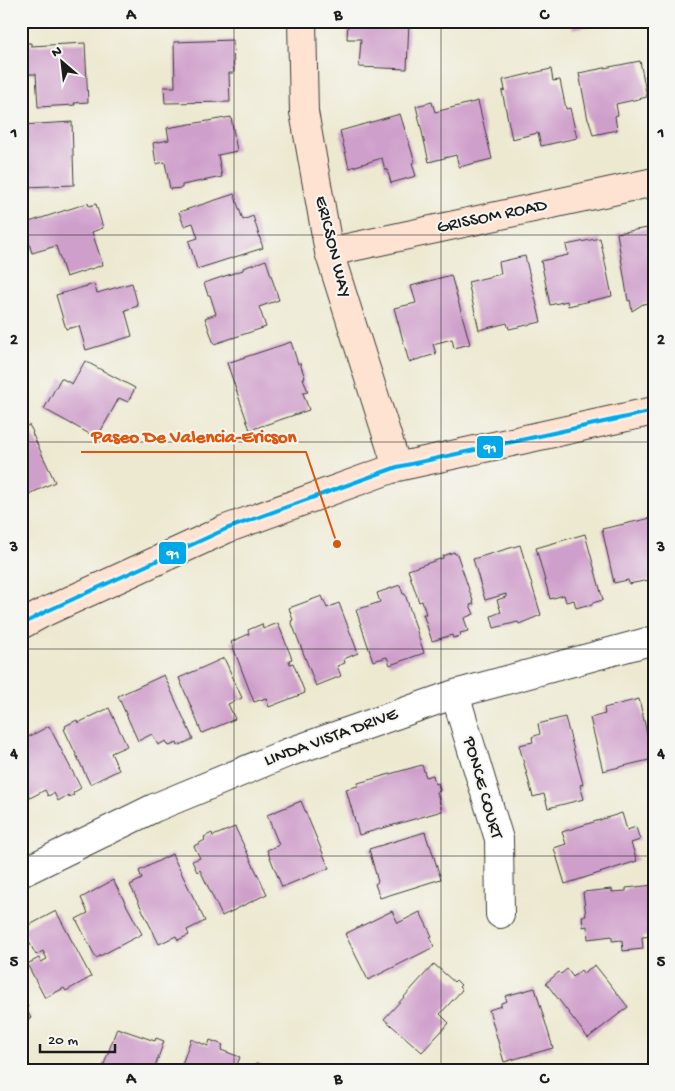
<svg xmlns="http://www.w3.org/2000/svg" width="675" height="1091" viewBox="0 0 675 1091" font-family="'Gochi Hand',sans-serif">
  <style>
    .building { fill: #cf9fcb }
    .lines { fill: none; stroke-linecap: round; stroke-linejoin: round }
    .street-casing { stroke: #3b3b37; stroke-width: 30 }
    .secondary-casing { stroke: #3b3b37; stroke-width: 30 }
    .street { stroke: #fff; stroke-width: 28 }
    .secondary { stroke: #fee3d2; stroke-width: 28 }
    .bus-1-casing { stroke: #f6f6f2; stroke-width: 8 }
    .bus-1 { stroke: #01a8e7; stroke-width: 4 }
    .grid { fill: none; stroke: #1c1c1c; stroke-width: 1; stroke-opacity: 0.55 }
    .labels { text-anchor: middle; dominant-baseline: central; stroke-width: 4; stroke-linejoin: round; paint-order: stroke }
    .street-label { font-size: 18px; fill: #1c1c1c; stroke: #f6f6f2 }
    .leader { fill: none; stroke: #de560d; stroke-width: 2 }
    .callout-dot { fill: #de560d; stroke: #f6f6f2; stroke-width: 2 }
    .callout-label { font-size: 19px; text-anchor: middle; font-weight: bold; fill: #de560d; stroke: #f6f6f2; stroke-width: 4; stroke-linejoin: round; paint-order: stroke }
    .line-badge { stroke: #f6f6f2; stroke-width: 2 }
    .badge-label { font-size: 14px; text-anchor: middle; font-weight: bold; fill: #fff }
    .neatline { fill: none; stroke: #1c1c1c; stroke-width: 2 }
    .grid-label { font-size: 16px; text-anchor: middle; font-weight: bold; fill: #1c1c1c }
  </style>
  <rect width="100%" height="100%" fill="#f6f6f2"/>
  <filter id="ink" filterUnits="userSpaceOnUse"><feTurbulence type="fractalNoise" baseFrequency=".02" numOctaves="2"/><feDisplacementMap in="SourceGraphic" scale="10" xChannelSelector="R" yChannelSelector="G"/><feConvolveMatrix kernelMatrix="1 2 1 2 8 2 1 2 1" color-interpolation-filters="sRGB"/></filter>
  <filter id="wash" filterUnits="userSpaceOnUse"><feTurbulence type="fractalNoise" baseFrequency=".0096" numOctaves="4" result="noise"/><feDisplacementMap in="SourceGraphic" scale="20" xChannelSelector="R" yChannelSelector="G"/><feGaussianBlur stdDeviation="1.12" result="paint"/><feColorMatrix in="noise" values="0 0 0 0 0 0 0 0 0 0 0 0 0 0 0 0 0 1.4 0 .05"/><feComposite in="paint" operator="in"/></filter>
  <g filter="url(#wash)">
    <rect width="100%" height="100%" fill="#ede9d1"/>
    <g id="blocks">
      <!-- building -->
      <path class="building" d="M168,21H209V25L168,23Z
        M348,21H409L407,69L359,67L361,39H347Z
        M571,21H609V22L573,29Z
        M233,40L234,73H229L230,102L165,103L164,87H175L174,42Z
        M22,43H31V46L85,43L88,102L74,103L75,105L38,107L36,74H23V72H21V47H22Z
        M640,61L647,97L616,104L618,115L615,116L617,130L593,135L589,120H588L579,73Z
        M551,69L553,81L560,80L566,109L570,108L577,138L541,146L538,133L512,139L502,91L505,90L503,80Z
        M478,101L492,159L459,167L456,155L429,162L416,106L432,102L435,112Z
        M400,114L415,162L412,163L416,176L391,183L387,169L385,170L382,158L349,168L340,131Z
        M231,117L237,151L218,155L222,177L182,185V188L170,189L165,162L156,164L153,143L169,140L167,128Z
        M72,122L74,185L26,187L25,162H21V125Z
        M234,194L243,220L253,216L263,248L197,269L189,241L198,238L193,223L184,226L179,212Z
        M88,203L89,206L96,204L103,228L92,232L103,265L66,277L56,246L32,253L23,224Z
        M654,227V302L643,304L632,311L630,300L628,301L617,233Z
        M600,238L612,296L568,306L567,301L550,305L541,261L568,255L566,245Z
        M525,256L541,322L509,329L507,323L479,330L468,282L501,274L499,262Z
        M266,260L279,300L259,307L266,327L214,344L205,318L216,314L210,295H208L204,283L243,270V268Z
        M451,275L470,344L454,348L452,339L433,344L436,354L409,362L394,308L416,303L411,286Z
        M132,283L138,306L125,310L132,336L86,350L79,326L66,329L56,295L94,284L97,293Z
        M291,342L298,364L300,363L305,378H303L308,392L303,393L309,410L250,430L227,363Z
        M85,361L135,388L128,402L119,398L97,438L44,409L61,378L72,384Z
        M29,425L33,432L32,433L55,482L25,496L30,505L21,509V429Z
        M651,518L654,530V579L629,584L628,580L614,583L602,529Z
        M585,534L603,600L592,603V605L587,606V605L576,608L574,600L566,602L564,595L550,599L536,548Z
        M520,545L541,615L519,624L518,622L494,628L491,616L501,612L497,600L506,597V594L485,600L473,559Z
        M454,552L455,554H457L474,604L470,605L474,614L464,618L468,631L460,633L461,636L453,638L452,635L432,641L423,614H426L422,601L419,602L408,570L443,558V556Z
        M400,585L403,594H405L424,653L390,665L387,657L373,661L356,610L380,602L377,593Z
        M322,596L327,608L339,603L358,653L344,659L345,663L337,666L341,676L316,686L291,621L293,620L289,608Z
        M278,623L292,659L289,660L290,664L293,663L305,693L269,707L266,698L254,702L231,642L249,634L248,630L262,624L263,629Z
        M224,658L242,698L228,704L235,719L202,733L179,678Z
        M164,675L193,739L178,746L177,743L169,746L166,741L158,745L152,734L138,741L118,696Z
        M639,699L653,759L603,771L590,718L605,714L604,708Z
        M109,708L127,746L111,753L119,770L90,784L64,729L66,728L65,726L77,720L78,723Z
        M565,717L583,784L580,785L584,799L548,808L544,794L533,797L519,745L533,742L532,737L540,734L538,724Z
        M49,726L81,788L73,793L74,795L69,797L68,795L58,801L54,793L48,796L45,790L30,798L21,782V741Z
        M422,765L426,777L433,775L435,784L438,783L440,791L437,792L442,811L359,835L346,789L358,786V783Z
        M301,801L329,868L282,887L267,850L279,845L267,815Z
        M622,813L627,830L636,827L640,840L631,843L637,861L565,884L554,848L566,844L562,832Z
        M235,827L267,894L222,916L200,870L197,872L192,861L200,858L194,846L205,840L204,837L212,833L213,836Z
        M425,832L429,845H430L441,879L380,898L375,884L378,882L369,849Z
        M172,854L205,921L187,930L189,935L178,940L176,936L159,944L130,885L142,879L139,871Z
        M113,880L142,934L96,958L76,919L88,913L81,898Z
        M654,885V936L642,937L643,949L623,951L622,940L612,941V936L588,939L587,926L583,927L582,916H586L583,892L612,889V892L626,891V888Z
        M56,911L91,977L66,991L64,988L45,998L27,964L39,958L41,962L47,959L43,951L36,955L22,929Z
        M392,911L398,923L420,912L432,936L430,937L434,947L368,980L345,934Z
        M434,964L454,982L456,980L461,985L459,987L462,990L440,1014L449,1023L422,1052L384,1019Z
        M595,965L628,1007L588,1038L546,983L559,972L561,974L567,969L573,977L581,970L583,973Z
        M535,988L553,1048L504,1062L489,1010L501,1006V1003L507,1001L505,996Z
        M21,995L28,1007L26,1009L31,1018L21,1023Z
        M117,1028L155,1041L156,1038L164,1041L154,1070H102Z
        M191,1039L208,1046L210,1040L223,1045L221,1050L240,1057L235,1070H180Z
        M256,1063L275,1069V1070H254Z"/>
    </g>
  </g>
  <g filter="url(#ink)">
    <use href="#blocks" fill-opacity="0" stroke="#3b3b37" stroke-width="1"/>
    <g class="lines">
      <!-- street casing -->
      <g class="street-casing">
        <path id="street" d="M455,694L499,839L500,914
          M21,873L154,808L287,753L455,694L654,640"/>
      </g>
      <!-- secondary casing -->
      <g class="secondary-casing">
        <path id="secondary" d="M302,21L304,112L329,252L397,467
          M329,252L654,182
          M21,625L45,612L226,529L397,467L654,411"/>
      </g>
      <!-- street -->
      <use href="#street" class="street"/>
      <!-- secondary -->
      <use href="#secondary" class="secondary"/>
      <!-- bus-1 casing -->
      <g class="bus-1-casing">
        <path id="bus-1" d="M21,625L45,612L226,529L397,467L654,411"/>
      </g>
      <!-- bus-1 -->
      <use href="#bus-1" class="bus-1"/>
    </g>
  </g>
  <!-- grid -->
  <path class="grid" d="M234,21V1070M441,21V1070M21,235H654M21,442H654M21,649H654M21,856H654"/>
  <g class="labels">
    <!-- street labels -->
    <g class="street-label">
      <text transform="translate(492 217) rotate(-12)">GRISSOM ROAD</text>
      <text transform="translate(332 247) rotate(76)">ERICSON WAY</text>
      <text transform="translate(331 738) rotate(-20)">LINDA VISTA DRIVE</text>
      <text transform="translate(482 788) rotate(74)">PONCE COURT</text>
    </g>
  </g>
  <!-- callouts -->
  <path class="leader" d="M337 544L306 452H81"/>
  <circle class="callout-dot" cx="337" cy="544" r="5"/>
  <g class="callout-label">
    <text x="194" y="442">Paseo De Valencia-Ericson</text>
  </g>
  <g class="line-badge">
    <rect x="476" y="435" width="28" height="24" rx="5" fill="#01a8e7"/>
    <rect x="158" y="541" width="29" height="24" rx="5" fill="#01a8e7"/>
  </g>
  <g class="badge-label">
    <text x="490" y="452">91</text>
    <text x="173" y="558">91</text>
  </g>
  <!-- margin -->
  <rect width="675" height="1091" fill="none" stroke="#f6f6f2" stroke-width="55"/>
  <!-- north arrow -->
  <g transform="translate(62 62) rotate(332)" stroke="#f6f6f2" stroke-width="4" paint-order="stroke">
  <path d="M0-4L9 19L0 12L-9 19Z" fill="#1c1c1c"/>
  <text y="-8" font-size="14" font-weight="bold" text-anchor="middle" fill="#1c1c1c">N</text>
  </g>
  <!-- scale -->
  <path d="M40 1044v8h75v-8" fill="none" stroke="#1c1c1c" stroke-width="2.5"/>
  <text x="48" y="1044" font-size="15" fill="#1c1c1c" stroke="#f6f6f2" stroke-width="4" paint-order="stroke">20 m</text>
  <rect x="28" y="28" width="620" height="1036" class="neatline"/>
  <g class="grid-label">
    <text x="131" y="19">A</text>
    <text x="338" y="19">B</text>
    <text x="544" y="19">C</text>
    <text x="14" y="137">1</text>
    <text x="661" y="137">1</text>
    <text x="14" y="344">2</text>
    <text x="661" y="344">2</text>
    <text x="14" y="551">3</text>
    <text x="661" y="551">3</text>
    <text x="14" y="758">4</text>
    <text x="661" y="758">4</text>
    <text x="14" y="966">5</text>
    <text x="661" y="966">5</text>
    <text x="131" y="1083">A</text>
    <text x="338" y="1083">B</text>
    <text x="544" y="1083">C</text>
  </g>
</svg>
